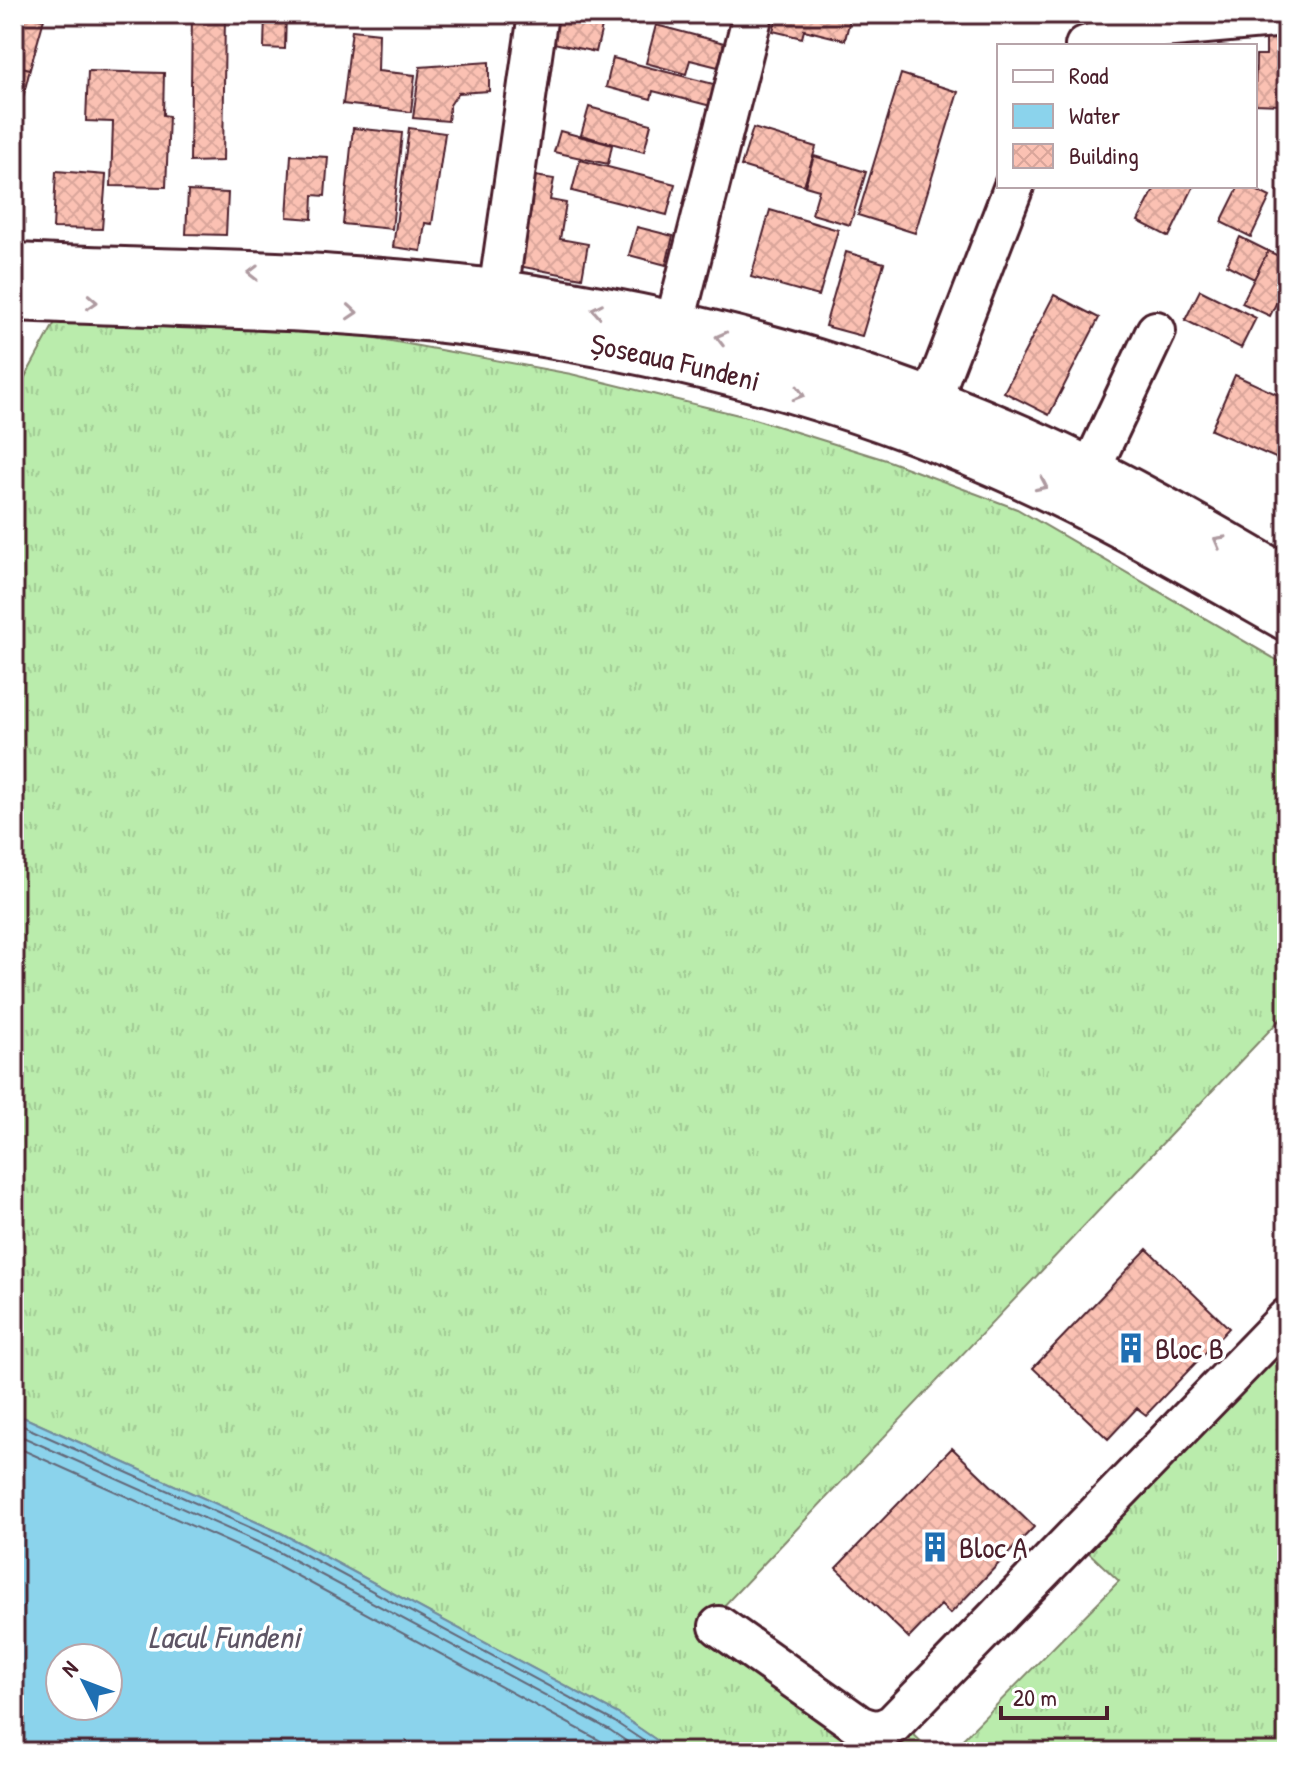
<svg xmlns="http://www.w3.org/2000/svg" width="1301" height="1766" viewBox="0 0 1301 1766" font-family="'Patrick Hand',sans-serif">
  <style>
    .grass { fill: url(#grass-tufts); stroke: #82866c; stroke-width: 2 }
    .water { fill: #8bd3ec; stroke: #718b9f; stroke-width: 2; fill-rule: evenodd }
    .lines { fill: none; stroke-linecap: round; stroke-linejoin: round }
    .shore { stroke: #646778; stroke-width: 2 }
    .building { fill: url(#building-cross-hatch); stroke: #4a1f2b; stroke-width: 2 }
    .street-casing { stroke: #4a1f2b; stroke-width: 44 }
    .secondary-casing { stroke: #4a1f2b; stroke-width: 50 }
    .street { stroke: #fff; stroke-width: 38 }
    .secondary { stroke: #fff; stroke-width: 44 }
    .oneway { stroke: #ae9aa0 }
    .labels { text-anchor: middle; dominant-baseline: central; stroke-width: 7; stroke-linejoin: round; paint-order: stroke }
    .street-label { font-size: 30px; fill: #4a1f2b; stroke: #fff }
    .poi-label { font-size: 30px; fill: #4a1f2b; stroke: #fff; text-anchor: start }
    .water-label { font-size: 32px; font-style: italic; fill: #5e5565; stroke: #fff }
  </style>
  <defs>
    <pattern id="grass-tufts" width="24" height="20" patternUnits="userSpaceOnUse" patternTransform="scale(2)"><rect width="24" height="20" fill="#baecac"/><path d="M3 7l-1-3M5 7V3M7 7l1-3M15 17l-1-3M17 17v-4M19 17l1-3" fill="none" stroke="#a1ca94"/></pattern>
    <pattern id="building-cross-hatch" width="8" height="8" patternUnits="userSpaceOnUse" patternTransform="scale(2)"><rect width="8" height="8" fill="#fbc1b3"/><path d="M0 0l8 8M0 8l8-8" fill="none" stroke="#d9a59a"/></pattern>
  </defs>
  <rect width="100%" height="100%" fill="#fff"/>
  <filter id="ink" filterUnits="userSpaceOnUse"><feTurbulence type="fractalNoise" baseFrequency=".0125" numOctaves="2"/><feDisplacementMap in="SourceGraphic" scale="16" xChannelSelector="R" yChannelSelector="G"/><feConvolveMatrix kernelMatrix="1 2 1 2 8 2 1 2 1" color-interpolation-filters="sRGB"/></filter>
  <g filter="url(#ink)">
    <!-- grass -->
    <path class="grass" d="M58,317L364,336L571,374L751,418L886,460L1017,509L1287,666V1012L699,1632L863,1752H674L620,1715L281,1533L14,1413V397Z
      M1287,1342V1752H950L1119,1581L1085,1549Z
      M908,1729L932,1752H885Z"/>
    <!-- water -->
    <path class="water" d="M14,1413L281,1533L620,1715L674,1752H14ZM60,1658H108V1706H60Z"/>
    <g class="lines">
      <!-- shore -->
      <path class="shore" d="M14,1422L278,1540L615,1722L660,1752
        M14,1433L273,1549L610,1730L642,1752
        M14,1446L268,1560L621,1752"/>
    </g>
    <!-- building -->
    <path class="building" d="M14,14L44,19L30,69L14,65Z
      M192,14H225L223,161L190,162Z
      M265,14H286L285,49L264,48Z
      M556,14H605L596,52L549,42Z
      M682,14H713L711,22Z
      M778,14H830L850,19L845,40L804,30L802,38L773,31Z
      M656,25L724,43L718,67L690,60L686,74L646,63Z
      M352,30L379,33L378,71L415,75L411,112L343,104Z
      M1266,36L1287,37V148L1280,147L1281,105L1255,104L1256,55H1266Z
      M613,58L717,85L711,106L653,91L651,99L606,87Z
      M489,62V91L458,93L450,105L448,121L413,118L420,67Z
      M14,65L30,69L14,134Z
      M88,71L164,73L163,115L169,116L166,187L111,186L113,122L86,121Z
      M901,74L958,92L915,233L858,215Z
      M589,107L651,124L644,152L581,135Z
      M353,128L402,133L392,229L343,224Z
      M409,128L445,133L432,224L425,223L421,251L393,247Z
      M753,128L816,147L804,185L741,166Z
      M560,131L612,145L608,164L554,152Z
      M291,155L328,157L325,196L313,195L312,219L287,217Z
      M814,156L866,172L850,225L812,214L819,190L805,186Z
      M580,160L675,184L667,215L572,191Z
      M56,171L106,175L102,229L53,228Z
      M529,175L554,179L550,200L566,203L560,239L588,244L582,278L513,265Z
      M1156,186H1194L1169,237L1138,221Z
      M1239,186H1248L1270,197L1251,237L1221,222Z
      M188,191L228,193L226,235L186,234Z
      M770,210L838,230L819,296L751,277Z
      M637,227L673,236L666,265L629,255Z
      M1240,237L1268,251L1254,279L1227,265Z
      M1268,251L1287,260V281L1270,316L1242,303Z
      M846,252L884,263L862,336L825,326Z
      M1200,290L1256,318L1241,348L1185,320Z
      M1054,295L1099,318L1049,415L1004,392Z
      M1287,300V318L1279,315Z
      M1235,375L1287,399V463L1211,430Z
      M1147,1249L1229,1328L1146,1415L1137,1408L1108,1439L1033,1368Z
      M952,1448L1034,1527L950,1614L941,1605L909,1638L836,1568Z"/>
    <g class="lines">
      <!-- street casing -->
      <g class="street-casing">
        <path id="street" d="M1085,46L1128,31L1287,17
          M498,293L538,14
          M674,326L753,14
          M931,401L1014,186
          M1090,471L1156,331
          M719,1626L859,1725C873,1731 880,1731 893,1724L1287,1318"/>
      </g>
      <!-- secondary casing -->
      <g class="secondary-casing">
        <g id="secondary">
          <path d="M14,266C177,274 339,271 501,293C674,317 849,363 1009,433C1105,474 1197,527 1287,580"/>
          <path id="s1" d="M14,298C165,305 318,304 468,323C649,347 831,391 997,465C1098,509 1192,564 1287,618"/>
        </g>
      </g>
      <!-- street -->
      <use href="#street" class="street"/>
      <!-- secondary -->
      <use href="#secondary" class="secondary"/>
    </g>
    <!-- one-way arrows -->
    <defs><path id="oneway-chevron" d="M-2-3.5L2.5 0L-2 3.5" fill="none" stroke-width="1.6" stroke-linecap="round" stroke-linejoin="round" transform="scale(2)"/></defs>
    <g class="oneway">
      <use href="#oneway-chevron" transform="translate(253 273) rotate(-179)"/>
      <use href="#oneway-chevron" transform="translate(92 302) rotate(3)"/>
      <use href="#oneway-chevron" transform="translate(597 310) rotate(-169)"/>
      <use href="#oneway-chevron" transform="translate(352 312) rotate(4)"/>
      <use href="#oneway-chevron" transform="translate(721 338) rotate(-166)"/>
      <use href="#oneway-chevron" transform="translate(799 394) rotate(16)"/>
      <use href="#oneway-chevron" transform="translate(1042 485) rotate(25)"/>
      <use href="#oneway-chevron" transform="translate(1219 541) rotate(-151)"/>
    </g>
  </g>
  <!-- icons -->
  <defs>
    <g id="building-bare" transform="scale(2.4)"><path d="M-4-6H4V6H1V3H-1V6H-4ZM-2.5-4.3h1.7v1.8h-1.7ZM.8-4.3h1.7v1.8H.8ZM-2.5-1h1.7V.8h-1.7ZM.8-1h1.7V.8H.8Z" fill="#1f6fb2" stroke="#fff" stroke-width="2.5" paint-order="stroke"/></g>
  </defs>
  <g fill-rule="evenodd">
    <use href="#building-bare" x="1131" y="1348"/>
    <use href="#building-bare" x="935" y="1547"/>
  </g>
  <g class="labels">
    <!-- street labels -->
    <g class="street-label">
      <text stroke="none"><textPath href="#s1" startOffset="666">Șoseaua Fundeni</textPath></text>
    </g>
    <!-- poi labels -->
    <g class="poi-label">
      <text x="1155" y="1348">Bloc B</text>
      <text x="959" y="1547">Bloc A</text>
    </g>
    <!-- water labels -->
    <g class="water-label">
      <text x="224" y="1636">Lacul Fundeni</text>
    </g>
  </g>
  <!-- margin -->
  <rect width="1301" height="1766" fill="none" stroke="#fff" stroke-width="48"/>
  <rect x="24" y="24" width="1253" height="1718" fill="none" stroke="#4a1f2b" stroke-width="3" filter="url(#ink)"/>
  <!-- legend -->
  <rect x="997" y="44" width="260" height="144" fill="#ffffff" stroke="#b7a5aa" stroke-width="2"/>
  <rect x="1013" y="70" width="40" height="12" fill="#ffffff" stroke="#b7a5aa" stroke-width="2"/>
  <text x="1069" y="84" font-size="24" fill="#4a1f2b">Road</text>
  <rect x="1013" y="104" width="40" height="24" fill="#8bd3ec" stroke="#b7a5aa" stroke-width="2"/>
  <text x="1069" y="124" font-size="24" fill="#4a1f2b">Water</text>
  <rect x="1013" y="144" width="40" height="24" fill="url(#building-cross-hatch)" stroke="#b7a5aa" stroke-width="2"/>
  <text x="1069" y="164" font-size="24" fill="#4a1f2b">Building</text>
  <!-- north arrow -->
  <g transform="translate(84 1682) rotate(312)"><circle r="38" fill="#ffffff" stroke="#b7a5aa" stroke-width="2"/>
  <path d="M0-6L14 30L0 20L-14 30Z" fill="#1f6fb2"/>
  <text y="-12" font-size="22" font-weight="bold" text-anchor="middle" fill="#4a1f2b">N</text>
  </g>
  <!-- scale -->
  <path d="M1001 1706v12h106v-12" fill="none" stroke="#4a1f2b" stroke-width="4"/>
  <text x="1013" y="1706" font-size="24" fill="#4a1f2b" stroke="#ffffff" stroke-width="6" paint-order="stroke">20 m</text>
</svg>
